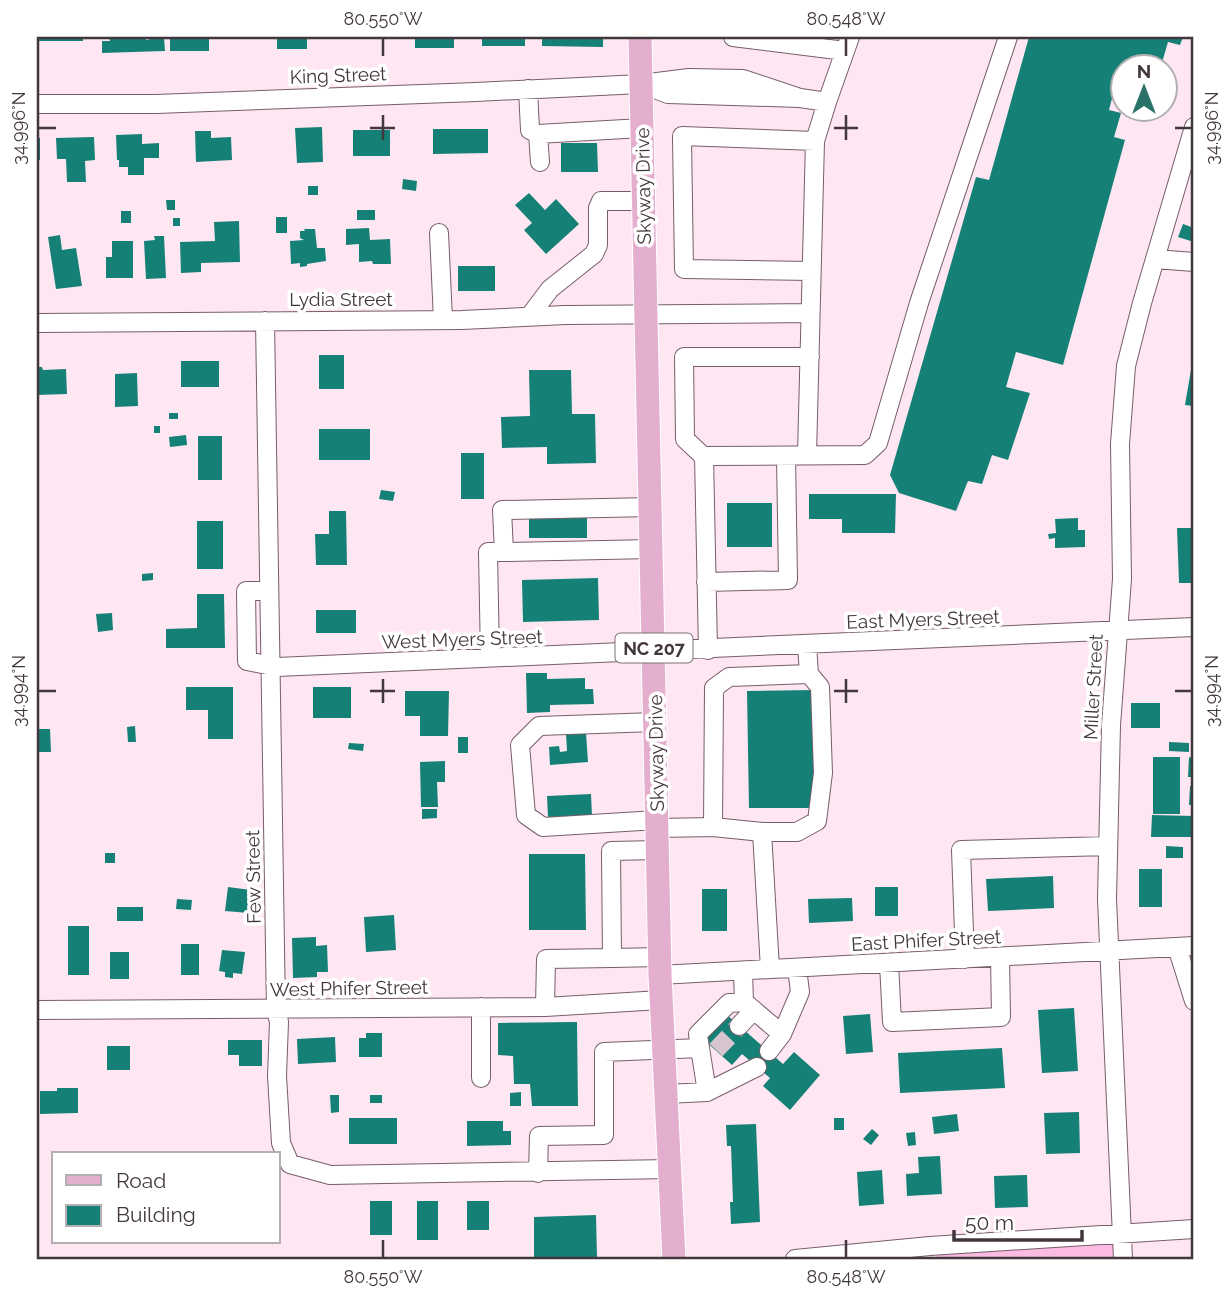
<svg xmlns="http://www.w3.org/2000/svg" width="1231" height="1296" viewBox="0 0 1231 1296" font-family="Raleway,sans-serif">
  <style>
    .green { fill: #fcbbe0 }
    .building { fill: #158075 }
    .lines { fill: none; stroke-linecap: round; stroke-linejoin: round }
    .minor-tunnel { stroke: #d8c4cf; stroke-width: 18; stroke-dasharray: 18 9; stroke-linecap: butt }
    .minor-casing { stroke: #765d6b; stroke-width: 20 }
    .major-casing { stroke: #fff; stroke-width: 25 }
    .minor { stroke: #fff; stroke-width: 18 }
    .major { stroke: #e4afcf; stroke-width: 23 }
    .ticks { fill: none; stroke: #42373d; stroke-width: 2.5 }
    .labels { text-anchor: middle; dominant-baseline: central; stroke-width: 7; stroke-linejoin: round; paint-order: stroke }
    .shield { fill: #fff; stroke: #7b7377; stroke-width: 2 }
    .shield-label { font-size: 18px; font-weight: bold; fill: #42373d }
    .street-label { font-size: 19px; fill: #42373d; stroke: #fff }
    .neatline { fill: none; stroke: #42373d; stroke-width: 2.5 }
    .ticks-label { font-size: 18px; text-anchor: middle; fill: #42373d }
  </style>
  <rect width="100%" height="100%" fill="#fee7f3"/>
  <!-- green -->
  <path class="green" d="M1117,1238L1118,1259H937V1251Z"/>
  <!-- building -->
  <path class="building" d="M37,37H83V41H37Z
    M109,37H146V40L151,39V37H164L165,51L102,53V41H110Z
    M170,37H209V51H170Z
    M277,37H307V49H277Z
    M415,37H454V48H415Z
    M482,37H525V46H482Z
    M542,37H603V47L542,46Z
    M1029,37H1183L1180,45L1168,42L1161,66H1122V93L1114,91L1109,110L1121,113L1114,137L1125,140L1063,365L1016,352L1006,387L1030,393L1008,460L992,455L982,484L968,481L956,511L899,493L890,475L976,177L989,180Z
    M322,127L323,162L297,163L295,128Z
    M433,129H488V153L433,154Z
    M353,130H390V156H353Z
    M195,131H211V138L231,137L232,160L196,162Z
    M142,134V144L159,143V158H144V175H128V167H119V160H117L116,135Z
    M94,137L95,160L85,161L86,182H67L66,159H57L56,138Z
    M37,138H40V160H37Z
    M561,143H597L598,172H561Z
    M403,179L417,181L416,191L402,189Z
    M308,186H318V195H308Z
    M529,193L545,210L556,199L579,224L546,254L524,230L532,223L515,205Z
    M166,200H175V210H167Z
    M357,210H375V220H357Z
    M121,211H131V223H121Z
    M276,217H287V233H276Z
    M173,218H180V226H173Z
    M239,221L240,262L201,263V272L181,273L180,242L215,241L214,222Z
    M1183,224L1194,228V242L1178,237Z
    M369,228L370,240L390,239L391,264H373L372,261L359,262V244L346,245V229Z
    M304,229H315L317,248H325L326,261L307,264V266L300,267V263L291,264L290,241L304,240L300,238V231H305Z
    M60,235L62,250L76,248L82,286L56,289L48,237Z
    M154,236H164L166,278L146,279L144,241L155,240Z
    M112,241H133V278H106V257H112Z
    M458,266H495V291H458Z
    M319,355H344V389H319Z
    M1193,358H1194V406L1185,405Z
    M181,361H219V387H181Z
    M37,367H42L43,370L66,369L67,394L37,395Z
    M529,370H571L572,414H595L596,463L547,464V447L502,448L501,417L530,416Z
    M137,373L138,406L115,407V374Z
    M169,413H178V419H169Z
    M154,426H160V433H154Z
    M319,429H370V460H319Z
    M186,435L187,445L170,447L169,437Z
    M198,436H222V480H198Z
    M461,453H484V499H461Z
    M381,490L395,492L393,501L379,499Z
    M809,494H896L895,533H842V519H809Z
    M727,503H772V547H727Z
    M329,511H346L347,565H316L315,534H329Z
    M529,515H587V538H529Z
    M1078,518V530H1085V547L1055,548V538L1049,539L1048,534L1056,533L1055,519Z
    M197,521H223V569H197Z
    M1177,528H1194V583H1179Z
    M153,573V580L142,581V574Z
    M598,578L599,620L523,622L522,580Z
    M197,594H224L225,648H166V629L197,628Z
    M316,610H356V633H316Z
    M112,613L113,630L98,632L96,614Z
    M526,673H547V679L585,678V689H593L594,704L550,705V712L527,713Z
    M186,687H233V739H208V710H186Z
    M313,687H351V718H313Z
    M813,690L815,808H749L747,691Z
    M405,691H449L448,736H420V716H405Z
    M1131,703H1160V728H1131Z
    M135,726L136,742H128L127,727Z
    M37,729H50L51,752H37Z
    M586,733L588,762L550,765L549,747L559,746L560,752L567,751L566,734Z
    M458,737H468V753H458Z
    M1169,742L1189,743V752L1169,751Z
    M349,743L364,744L363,751L348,749Z
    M1153,757H1180V814H1153Z
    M1189,757L1194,758V777H1188Z
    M445,761V782H437L438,807H421L420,762Z
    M1190,786H1194V805H1189Z
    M591,794L592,816L548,817L547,796Z
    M422,809H437V818L422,819Z
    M1152,815L1194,816V837H1151Z
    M1166,846L1183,847V858H1166Z
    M105,853H115V863H105Z
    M529,854H585L586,930H529Z
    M1139,869H1162V907H1139Z
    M1053,876L1054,908L988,911L986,879Z
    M228,887L251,890L250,899H255L254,909L249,908V913L225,911Z
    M875,887H898V916H875Z
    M702,889H727V931H702Z
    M852,898L853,921L809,923L808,899Z
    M177,899L192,900L191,910L176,909Z
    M117,907H143V921H117Z
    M394,915L396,950L366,952L364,917Z
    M68,926H89V975H68Z
    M316,937V946L327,945L328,972H317V977L293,978L292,938Z
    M181,944H199V975H181Z
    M222,950L245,952L242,974L233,973V978L225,977V972L219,971Z
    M110,952H129V979H110Z
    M1074,1008L1078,1071L1042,1073L1038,1010Z
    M870,1014L873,1052L846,1054L843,1016Z
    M727,1015L783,1064L794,1052L820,1075L790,1110L763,1086L770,1078L742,1054L732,1065L704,1040Z
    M577,1022L578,1106H532L530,1084H514L513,1056L498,1055V1023Z
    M366,1033H382V1057H359V1038H366Z
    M335,1037L336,1062L298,1064L297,1039Z
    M228,1040H262V1066H239V1055H228Z
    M107,1046H130V1070H107Z
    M1002,1048L1005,1088L900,1093L898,1053Z
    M57,1088H78V1113L40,1114V1091H57Z
    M521,1092V1106H510V1093Z
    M330,1095H339V1112L331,1113Z
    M370,1095H382V1103H370Z
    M1079,1112L1080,1153L1046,1154L1044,1113Z
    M957,1114L959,1131L934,1134L932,1117Z
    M349,1118H397V1144H349Z
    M834,1118H844V1130H834Z
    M467,1121H503V1131H511V1145L467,1146Z
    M756,1124L760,1222L731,1224L730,1202H733L731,1146H727L726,1125Z
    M872,1129L879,1135L871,1145L863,1139Z
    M915,1132L916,1145L908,1146L906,1133Z
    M940,1156L942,1194L907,1196L906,1174L919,1173L918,1157Z
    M882,1170L884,1204L859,1206L857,1172Z
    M1027,1175L1028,1207L995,1208L994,1176Z
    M370,1201H392V1235H370Z
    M417,1201H438V1240H417Z
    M467,1201H489V1230H467Z
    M596,1215L597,1257L534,1258V1217Z"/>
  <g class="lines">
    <!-- minor-tunnel -->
    <path class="minor-tunnel" d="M716,1050L739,1026"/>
    <!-- minor casing -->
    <g class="minor-casing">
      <path id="minor" d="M733,37L845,51
        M644,85L668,94L800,98L827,102L815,141L807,455
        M528,89L530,130L538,134L642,128
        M827,102L850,37
        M37,104H156L476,92L641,84L689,78L743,79L800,98
        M538,134L540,162
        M439,233L443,320
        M1155,259L1194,262
        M811,271L684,269L682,136L815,141
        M529,317L550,289L594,254L598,245V208L601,201H644
        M265,321L276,1010L279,1022L277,1076L281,1143L290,1164L330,1175L670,1169
        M37,323L462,320L565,315L810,313
        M704,457L685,439L684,357H810
        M651,507L502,510L504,552L652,549
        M706,582L788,580L786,456
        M269,591H246L247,661L277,667L1194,627
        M708,650L704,456L865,455L878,443L919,303L1008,37
        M490,658L488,552H504
        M655,722L539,726L520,745L526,815L543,827L657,820
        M713,827L762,832L770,969
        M657,828L713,827L714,688L729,677L809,674L807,645
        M762,832H797L817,821L823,773L820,687L809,674
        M658,850L611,851L612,958L660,957
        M1177,947L1194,1001
        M965,959L961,850L1108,846
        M889,963L892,1022L1001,1017L1000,957
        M743,971L744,1002L782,1034L800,992L797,968
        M660,975L1194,946
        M481,1007V1078
        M545,1007L546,959L612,958
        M37,1010L545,1007L661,1000
        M739,1026L754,1010
        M700,1048L698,1034L729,1003L744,1002
        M769,1051L782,1034
        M707,1092L757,1067
        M538,1173L539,1136L604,1135V1052L700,1048L707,1092L666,1094
        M795,1259L930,1246L1194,1229
        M1123,1259L1107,899L1111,725L1122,579L1120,444L1126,366L1142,303L1194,127"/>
    </g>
    <!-- major casing -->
    <g class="major-casing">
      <path id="major" d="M640,37L660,975L674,1259"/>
    </g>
    <!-- minor -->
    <use href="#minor" class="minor"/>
    <!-- major -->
    <use href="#major" class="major"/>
  </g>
  <!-- ticks -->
  <path class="ticks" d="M383,38V56M846,38V56M383,115V140M846,115V140M38,128H56M370,128H395M834,128H858M1175,128H1192M383,679V703M846,679V703M38,691H56M370,691H395M834,691H858M1175,691H1192M383,1240V1258M846,1240V1258"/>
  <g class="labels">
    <!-- shield labels -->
    <rect class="shield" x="615.5" y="633.5" width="77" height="29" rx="5"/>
    <g class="shield-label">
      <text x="654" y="648">NC 207</text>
    </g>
    <!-- street labels -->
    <g class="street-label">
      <text transform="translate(338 75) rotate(-2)">King Street</text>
      <text transform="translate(643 186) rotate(-91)">Skyway Drive</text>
      <text x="341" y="299">Lydia Street</text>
      <text transform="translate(923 619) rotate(-2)">East Myers Street</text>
      <text transform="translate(462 639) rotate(-2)">West Myers Street</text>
      <text transform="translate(1093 687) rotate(-87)">Miller Street</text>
      <text transform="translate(656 753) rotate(-91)">Skyway Drive</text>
      <text transform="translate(253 877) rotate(-91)">Few Street</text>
      <text transform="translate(926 940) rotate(-3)">East Phifer Street</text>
      <text transform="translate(349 988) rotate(-1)">West Phifer Street</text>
    </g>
  </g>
  <!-- border -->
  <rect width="1231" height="1296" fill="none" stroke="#ffffff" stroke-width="77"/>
  <!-- legend -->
  <rect x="52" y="1152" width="228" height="91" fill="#ffffff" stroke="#b3afb1" stroke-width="2"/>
  <rect x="66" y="1175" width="35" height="10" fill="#e4afcf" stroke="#b3afb1" stroke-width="2"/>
  <text x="116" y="1188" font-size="21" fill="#42373d">Road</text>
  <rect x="66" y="1205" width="35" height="21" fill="#158075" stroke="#b3afb1" stroke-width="2"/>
  <text x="116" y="1222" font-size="21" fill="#42373d">Building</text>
  <!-- north arrow -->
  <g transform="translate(1144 88)"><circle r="33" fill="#ffffff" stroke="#b3afb1" stroke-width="2"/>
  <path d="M0-5L12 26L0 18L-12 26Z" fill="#2a7269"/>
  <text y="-10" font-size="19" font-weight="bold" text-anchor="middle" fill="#42373d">N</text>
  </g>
  <!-- scale -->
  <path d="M954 1230v10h128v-10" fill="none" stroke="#42373d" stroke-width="3.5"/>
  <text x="965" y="1230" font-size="21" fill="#42373d" stroke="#ffffff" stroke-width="5" paint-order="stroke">50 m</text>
  <rect x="38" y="38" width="1154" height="1220" class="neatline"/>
  <g class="ticks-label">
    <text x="383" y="25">80.550°W</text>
    <text x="846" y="25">80.548°W</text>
    <text transform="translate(19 128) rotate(-90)" y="6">34.996°N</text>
    <text transform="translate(1212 128) rotate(-90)" y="6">34.996°N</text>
    <text transform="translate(19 691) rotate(-90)" y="6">34.994°N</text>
    <text transform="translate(1212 691) rotate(-90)" y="6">34.994°N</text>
    <text x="383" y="1283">80.550°W</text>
    <text x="846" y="1283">80.548°W</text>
  </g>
</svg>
